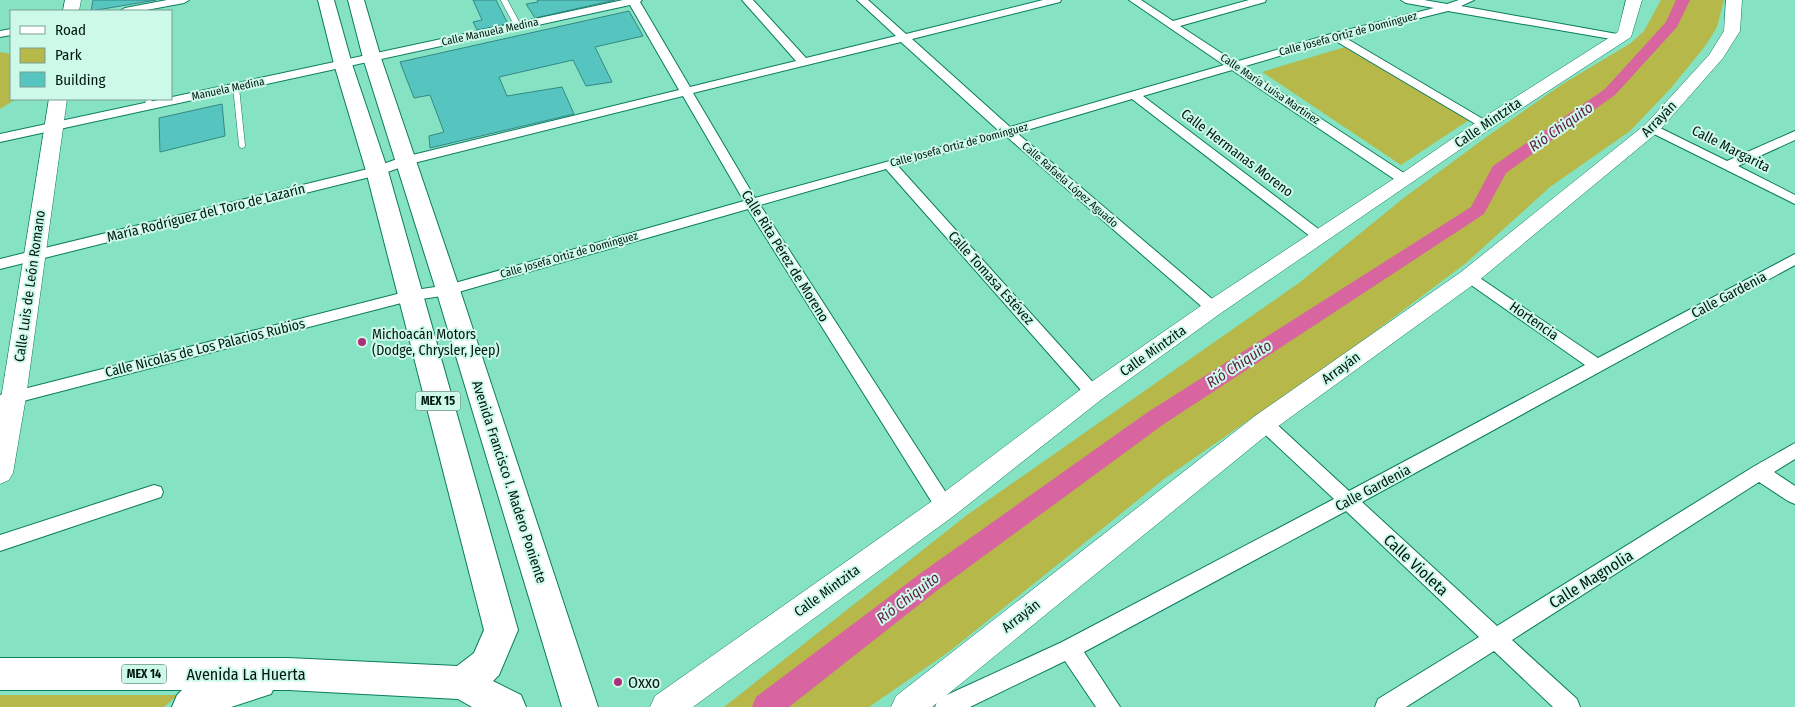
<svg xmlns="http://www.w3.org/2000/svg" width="1795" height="707" viewBox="0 0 1795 707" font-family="'Fira Sans Condensed',sans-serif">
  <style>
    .green { fill: #b6b84a }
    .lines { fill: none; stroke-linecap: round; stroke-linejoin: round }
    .canal { fill: #d864a0; fill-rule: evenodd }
    .building { fill: #57c5bf; stroke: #348884 }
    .lane-casing { stroke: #0a7c60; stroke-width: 7 }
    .street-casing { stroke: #0a7c60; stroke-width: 2 }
    .secondary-casing { stroke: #0a7c60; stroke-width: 1 }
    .primary-casing { stroke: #0a7c60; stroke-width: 2 }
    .lane { stroke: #fff; stroke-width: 6 }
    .street { fill: #fff; fill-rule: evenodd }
    .secondary { fill: #fff; fill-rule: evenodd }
    .primary { fill: #fff; fill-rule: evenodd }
    .poi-dot { fill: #ae2c77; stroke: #cdf9e8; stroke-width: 2 }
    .labels { text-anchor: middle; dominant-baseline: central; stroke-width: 4; stroke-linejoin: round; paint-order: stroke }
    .far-street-label { font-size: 11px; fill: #001810; stroke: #cdf9e8 }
    .shield { fill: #cdf9e8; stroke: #3e5c51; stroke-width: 1 }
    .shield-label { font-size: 12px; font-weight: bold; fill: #001810 }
    .street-label { font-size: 14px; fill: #001810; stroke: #cdf9e8 }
    .poi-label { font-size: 14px; fill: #001810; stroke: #cdf9e8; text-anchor: start }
    .water-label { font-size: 15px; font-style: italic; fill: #631a43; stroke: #cdf9e8 }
    .near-street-label { font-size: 16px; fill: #001810; stroke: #cdf9e8 }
    .near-poi-label { font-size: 16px; fill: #001810; stroke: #cdf9e8; text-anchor: start }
  </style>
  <rect width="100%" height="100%" fill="#85e2c2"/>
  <!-- green -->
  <path class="green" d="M1661,0H1724L1717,27L1706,45L1671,88L1630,131L1550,187L1466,263L1361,342L1164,479L950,651L869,707H724L967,515L1299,283L1405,197L1485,138L1561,85L1631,43L1644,31Z
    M1345,47L1469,120L1401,165L1262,72Z
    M0,52L11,54V99H16L0,109Z
    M0,695H178L164,707H0Z"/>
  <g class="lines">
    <!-- canal -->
    <path class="canal" d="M1676,0H1690L1677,27L1615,95L1506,173L1484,214L1164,424L939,589L789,707H752L756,697L921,573L1148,412L1471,207L1493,166L1605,89L1666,22Z"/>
  </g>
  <!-- building -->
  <path class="building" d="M93,0H156L91,11Z
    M473,0H496L508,24L477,30L473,22L482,20Z
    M537,0H615L535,18L526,4L538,2Z
    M629,11L643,36L595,47L612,82L586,86L573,60L499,77L507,96L562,87L574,114L430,148L429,136L444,132L430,95L414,98L400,62Z
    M222,104L225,136L160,152L159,118Z"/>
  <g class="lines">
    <!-- lane casing -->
    <g class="lane-casing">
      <path id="lane" d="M504,0L518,26
        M236,87L242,145
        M148,106L149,99"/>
    </g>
    <!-- street casing -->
    <g class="street-casing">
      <path id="street" d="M167,0H189L184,3L141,11H120L125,8Z
        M623,0H642L640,2L690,87L796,61L742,0H753L806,58L896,36L857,0H868L906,34L1043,0H1061L1060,2L912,39L1010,127L1224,65L1129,0H1141L1173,21L1249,0H1266L1265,2L1180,26L1235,62L1331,34L1434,8L1406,3L1401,0H1424L1447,4L1459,0H1474L1461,6L1617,34L1622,37L1617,40L1448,11L1344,37L1488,122L1490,125L1484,129L1334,40L1242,67L1410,177L1412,180L1410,183H1400L1232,70L1143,96L1325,234L1327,237L1325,240H1315L1132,99L1017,133L1218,304L1221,308L1218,312L1213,313L1208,312L1006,136L898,166L1099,389L1101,393L1099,397L1093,399L1087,397L886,169L760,205L952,502L954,507L952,512L945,515L938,512L748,209L448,295L409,301L0,407V395L409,291L448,285L744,201L683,96L410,164L382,174L0,269V259L372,168L400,158L679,90L630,5L0,142V134ZM901,42L999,131L755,198L693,93Z
        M11,29V35L0,37V31Z
        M1652,124L1727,161L1795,131V140L1738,166L1795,195V204L1648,131L1646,128Z
        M1795,254V265L1362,502L1497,626L1753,467L1795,443V459L1774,472L1795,486V504L1788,501L1759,482L1512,640L1577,699L1580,707H1553L1494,651L1406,707H1375L1378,699L1479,637L1346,511L1084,652L1120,707H1096L1065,661L970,707H935L938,699L1062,642L1334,499L1258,428L1255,423L1258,418L1264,416L1270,418L1349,491L1585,365L1464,280L1462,277L1464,274H1474L1598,358Z
        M154,485L161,487L163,492L161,497L0,551V535Z"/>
    </g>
    <!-- secondary casing -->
    <g class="secondary-casing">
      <path id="secondary" d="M65,0H81L79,11H63Z
        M1626,0H1642L1631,37L1490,129L1221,313L1102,399L955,515L693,707H650L655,696L935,499L1084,387L1205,303L1398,176L1478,121L1618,32Z
        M1726,0H1742L1740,31L1723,58L1658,132L1477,282L1273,430L932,707H891L896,696L1255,416L1461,272L1646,124L1709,55L1724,31Z
        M49,99H67L26,397L13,473L9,480L0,484V405Z"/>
    </g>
    <!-- primary casing -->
    <g class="primary-casing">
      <path id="primary" d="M318,0H334L352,64L388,171L518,630L499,675L493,681L521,695L526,707H472L458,699L288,690H273L271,694L231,707H172L177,695L182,690H0V658H288L457,666L474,653L484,630L366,171L334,64Z
        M348,0H364L381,58L460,290L598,707H562L436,290L363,58Z"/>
    </g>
    <!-- lane -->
    <use href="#lane" class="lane"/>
    <!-- street -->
    <use href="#street" class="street"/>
    <!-- secondary -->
    <use href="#secondary" class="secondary"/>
    <!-- primary -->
    <use href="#primary" class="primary"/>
  </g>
  <!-- markers -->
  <g class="poi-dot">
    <circle cx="362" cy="342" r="5"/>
    <circle cx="618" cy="682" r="5"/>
  </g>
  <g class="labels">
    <!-- far-street labels -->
    <g class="far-street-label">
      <text transform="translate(490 32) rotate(-12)">Calle Manuela Medina</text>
      <text transform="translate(1348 34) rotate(-15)">Calle Josefa Ortiz de Domínguez</text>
      <text transform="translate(228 89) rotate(-12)">Manuela Medina</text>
      <text transform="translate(1270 89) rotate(34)">Calle María Luisa Martínez</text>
      <text transform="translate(959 145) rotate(-15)">Calle Josefa Ortiz de Domínguez</text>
      <text transform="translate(1070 185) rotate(41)">Calle Rafaela López Aguado</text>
      <text transform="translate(569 255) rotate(-16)">Calle Josefa Ortiz de Domínguez</text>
    </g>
    <!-- shield labels -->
    <g class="shield">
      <rect x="415.5" y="391.5" width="45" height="19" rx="4"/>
      <rect x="121.5" y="664.5" width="45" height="19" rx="4"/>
    </g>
    <g class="shield-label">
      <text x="438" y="401">MEX 15</text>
      <text x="144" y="674">MEX 14</text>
    </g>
    <!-- street labels -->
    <g class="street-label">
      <text transform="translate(1659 119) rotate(-46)">Arrayán</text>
      <text transform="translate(1488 123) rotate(-34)">Calle Mintzita</text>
      <text transform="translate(1731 149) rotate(27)">Calle Margarita</text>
      <text transform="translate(1237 153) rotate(37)">Calle Hermanas Moreno</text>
      <text transform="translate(206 213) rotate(-14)">María Rodríguez del Toro de Lazarín</text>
      <text transform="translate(785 256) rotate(58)">Calle Rita Pérez de Moreno</text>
      <text transform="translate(991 278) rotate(48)">Calle Tomasa Estévez</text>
      <text transform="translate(30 286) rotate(-82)">Calle Luis de León Romano</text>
      <text transform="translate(1729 295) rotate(-28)">Calle Gardenia</text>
      <text transform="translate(1534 321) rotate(35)">Hortencia</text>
      <text transform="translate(205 348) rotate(-14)">Calle Nicolás de Los Palacios Rubios</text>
      <text transform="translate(1153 351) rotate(-35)">Calle Mintzita</text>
      <text transform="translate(1341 368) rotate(-36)">Arrayán</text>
      <text transform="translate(509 482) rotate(72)">Avenida Francisco I. Madero Poniente</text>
      <text transform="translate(1373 488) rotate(-28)">Calle Gardenia</text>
      <text transform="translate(827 591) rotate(-36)">Calle Mintzita</text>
      <text transform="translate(1021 616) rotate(-38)">Arrayán</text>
    </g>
    <!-- poi labels -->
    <g class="poi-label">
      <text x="372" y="334">Michoacán Motors<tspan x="372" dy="16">(Dodge, Chrysler, Jeep)</tspan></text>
    </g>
    <!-- water labels -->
    <g class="water-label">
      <text transform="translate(1561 127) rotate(-35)">Rió Chiquito</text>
      <text transform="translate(1239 364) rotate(-33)">Rió Chiquito</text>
      <text transform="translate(908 598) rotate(-37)">Rió Chiquito</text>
    </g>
    <!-- near-street labels -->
    <g class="near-street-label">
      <text transform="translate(1416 565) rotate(43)">Calle Violeta</text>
      <text transform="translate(1591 579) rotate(-32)">Calle Magnolia</text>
      <text x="246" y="674">Avenida La Huerta</text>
    </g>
    <!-- near-poi labels -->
    <g class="near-poi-label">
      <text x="628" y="682">Oxxo</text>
    </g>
  </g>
  <!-- legend -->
  <rect x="10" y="10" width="162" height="90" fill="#cdf9e8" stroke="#7b9f92"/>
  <rect x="20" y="26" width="25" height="8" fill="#ffffff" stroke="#7b9f92"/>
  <text x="55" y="35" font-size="15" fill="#001810">Road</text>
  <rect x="20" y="48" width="25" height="15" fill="#b6b84a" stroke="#7b9f92"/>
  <text x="55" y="60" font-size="15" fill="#001810">Park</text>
  <rect x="20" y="72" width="25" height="15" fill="#57c5bf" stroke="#7b9f92"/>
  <text x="55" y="85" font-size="15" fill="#001810">Building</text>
</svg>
